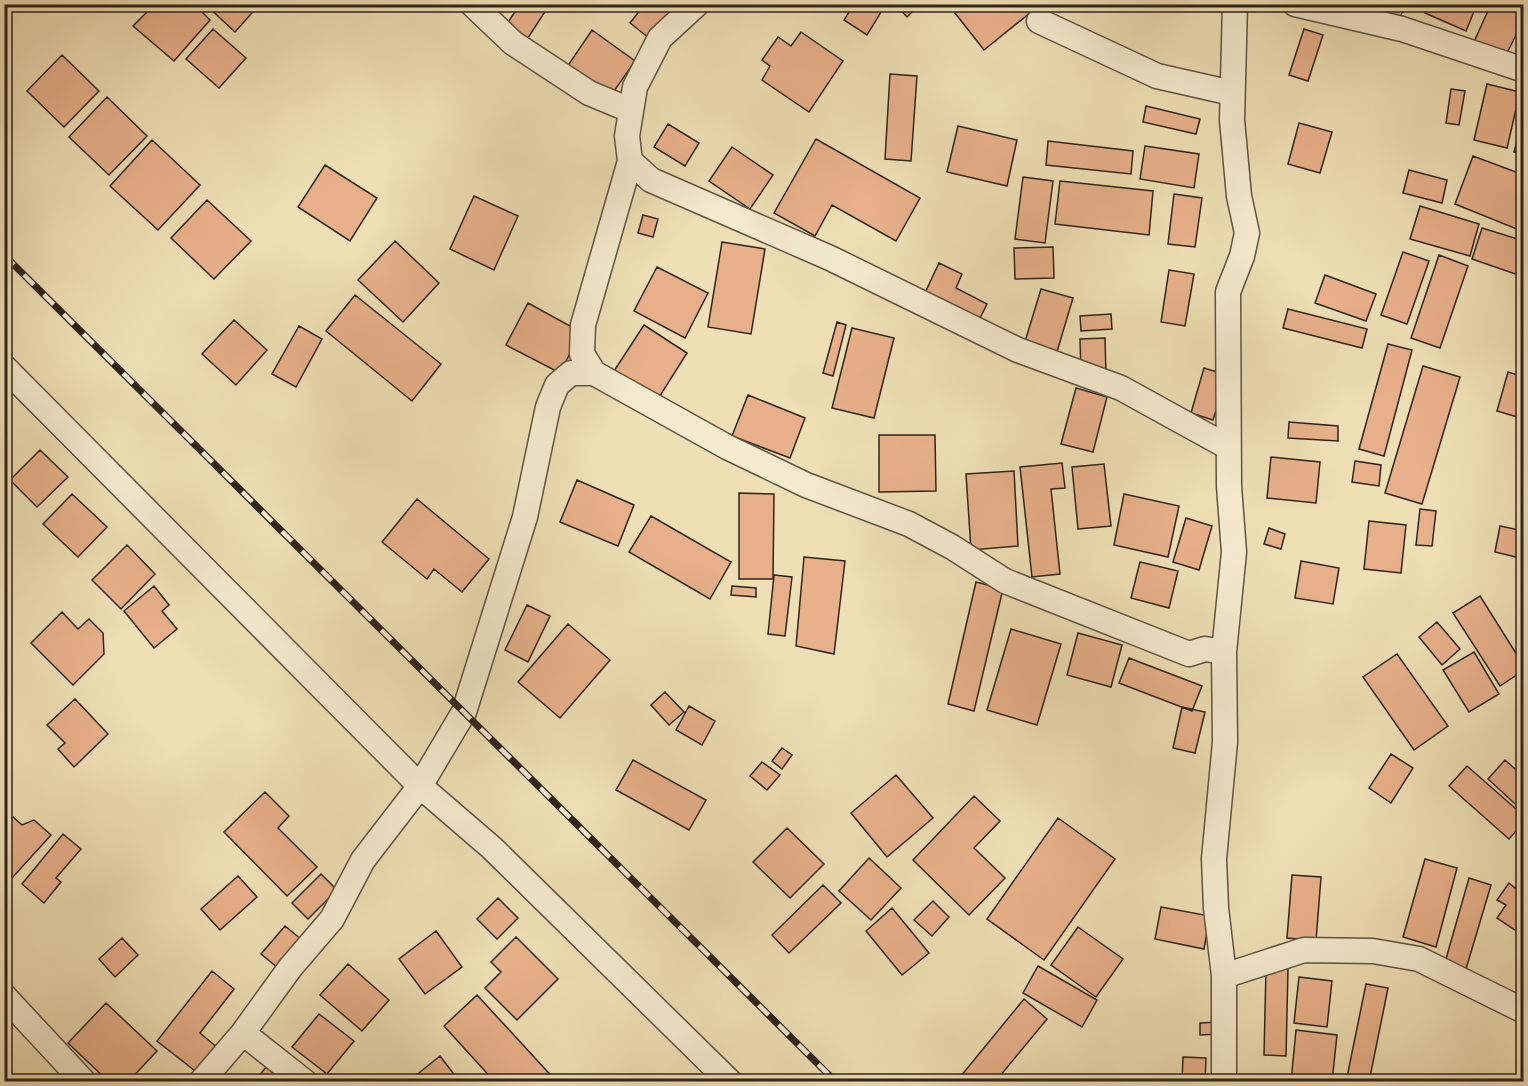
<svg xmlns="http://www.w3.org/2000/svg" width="1528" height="1086" viewBox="0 0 1528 1086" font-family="Vollkorn,serif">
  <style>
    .building { fill: #e7b089; stroke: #2f241d; stroke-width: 1.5 }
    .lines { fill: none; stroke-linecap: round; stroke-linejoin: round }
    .street-casing { stroke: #5f5343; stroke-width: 27 }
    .street { stroke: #f4eace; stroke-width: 24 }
    .rail-casing { stroke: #2f241d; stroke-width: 7 }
    .rail { stroke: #f4eace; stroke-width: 4.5; stroke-dasharray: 14; stroke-linecap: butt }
  </style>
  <rect width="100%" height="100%" fill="#eedfb4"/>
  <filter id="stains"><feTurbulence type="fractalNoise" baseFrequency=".00333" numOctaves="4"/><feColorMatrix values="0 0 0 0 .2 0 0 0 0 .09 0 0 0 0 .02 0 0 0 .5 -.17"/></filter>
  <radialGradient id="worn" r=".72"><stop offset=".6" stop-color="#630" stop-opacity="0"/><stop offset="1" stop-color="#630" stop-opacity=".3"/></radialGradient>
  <!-- building -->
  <path class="building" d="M155,4H194L210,20L174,61L133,26Z
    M205,4H260L235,32Z
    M520,4H550L526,41L505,27Z
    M645,4H676L649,38L630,23Z
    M854,4H886L867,35L844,20Z
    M895,4H920L907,17Z
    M966,4H1041L984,50L955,13Z
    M1367,4H1406L1399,19Z
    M1428,4H1477L1466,31L1425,13Z
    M1491,4H1524V19L1505,57L1474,42Z
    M213,29L246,58L219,88L186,59Z
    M1304,29L1323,35L1308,81L1289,75Z
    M592,30L635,61L610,97L567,67Z
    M801,32L843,61L809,112L762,80L770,66L762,60L778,37L791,46Z
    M62,55L99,91L64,127L27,91Z
    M890,74L917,76L911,161L885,159Z
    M1487,84L1520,92L1507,148L1474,140Z
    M1451,89L1465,91L1459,125L1446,123Z
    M107,97L147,136L109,175L69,137Z
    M1146,106L1200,119L1196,134L1143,122Z
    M1524,116V155L1514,152Z
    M1299,123L1332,132L1320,173L1288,164Z
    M668,124L699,143L685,166L654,147Z
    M958,126L1017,140L1007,186L947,172Z
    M816,139L920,198L896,241L832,205L815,236L774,213Z
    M152,140L200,185L158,230L110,186Z
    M1048,141L1133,151L1131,174L1046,165Z
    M1145,146L1199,154L1194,188L1140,179Z
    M732,147L773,175L750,209L709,181Z
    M1473,156L1524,175V232L1455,204Z
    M325,165L377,198L350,241L298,207Z
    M1409,170L1447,180L1442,203L1403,193Z
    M1023,177L1053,181L1045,243L1015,239Z
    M1060,181L1153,191L1149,235L1055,224Z
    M1174,194L1202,198L1195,247L1168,244Z
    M474,196L518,216L494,270L450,249Z
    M207,200L251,241L214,279L171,238Z
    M1420,206L1479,224L1470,256L1410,239Z
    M643,215L658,219L653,237L638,233Z
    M1482,228L1524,241V277L1472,259Z
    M395,241L439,283L403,322L358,280Z
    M722,242L765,249L751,334L708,327Z
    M1053,247L1054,278L1015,279L1014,248Z
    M1403,252L1429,261L1407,324L1381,315Z
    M1439,255L1468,266L1440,348L1411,338Z
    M939,263L962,274L956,288L987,304L978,322L924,295Z
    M657,267L708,293L685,338L634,311Z
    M1169,270L1194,274L1185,326L1161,322Z
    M1325,275L1376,294L1366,321L1315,303Z
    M1041,289L1073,298L1056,355L1024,345Z
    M355,295L441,364L412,401L326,331Z
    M528,303L581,332L560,373L506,345Z
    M1288,309L1367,329L1362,348L1283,328Z
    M1111,314L1112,329L1081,331L1080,316Z
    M234,320L267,350L236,385L202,354Z
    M837,322L846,325L833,376L823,373Z
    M644,325L687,353L658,399L614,371Z
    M299,326L322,339L296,387L272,374Z
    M852,328L894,338L874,418L832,408Z
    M1105,338L1106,375L1081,376L1080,339Z
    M1388,344L1412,350L1384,456L1359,449Z
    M1423,366L1460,377L1422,504L1385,493Z
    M1204,368L1227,375L1213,420L1191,413Z
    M1508,372L1524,377V419L1497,411Z
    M1076,388L1107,397L1093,452L1061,444Z
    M748,395L805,418L790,458L732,436Z
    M1289,422L1338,426V441L1288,438Z
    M879,435H935L936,491L879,492Z
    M40,450L68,477L37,507L10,480Z
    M1271,457L1320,462L1316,503L1267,498Z
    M1355,461L1381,465L1379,486L1352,482Z
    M1062,463L1065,488L1051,489L1060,574L1032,577L1020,467Z
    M1104,464L1111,526L1078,529L1072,467Z
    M1014,471L1018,546L971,550L966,474Z
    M577,480L634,505L618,546L560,522Z
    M739,493L774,494L773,579H739Z
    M72,494L107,527L78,557L43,524Z
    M1124,494L1179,506L1168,557L1114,545Z
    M417,499L489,559L462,592L434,569L427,579L382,542Z
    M1420,509L1436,511L1432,546L1416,545Z
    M651,516L731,562L710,599L629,552Z
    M1186,518L1212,526L1199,570L1173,562Z
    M1369,521L1406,525L1401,573L1364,569Z
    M1500,526L1524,531V559L1495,552Z
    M1269,528L1285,534L1281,549L1264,544Z
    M127,545L155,574L121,609L92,580Z
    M804,557L845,561L834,654L796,646Z
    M1301,561L1339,568L1333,604L1295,598Z
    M1140,562L1178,571L1169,608L1131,598Z
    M774,575L792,577L785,636L768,634Z
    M976,582L1003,589L974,711L948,704Z
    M154,586L169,605L162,611L177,629L154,648L124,611Z
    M732,586L756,588V597L731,595Z
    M1480,596L1524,666V670L1500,686L1453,613Z
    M527,605L550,616L528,662L505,650Z
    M62,612L78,629L89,619L103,633L104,654L73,685L31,643Z
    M1437,622L1460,649L1442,665L1419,637Z
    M568,624L610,660L560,718L518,682Z
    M1011,629L1061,644L1037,725L987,710Z
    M1078,633L1122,645L1111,687L1067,675Z
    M1474,652L1499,694L1469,712L1443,670Z
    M1397,654L1448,726L1414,750L1363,677Z
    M1129,658L1202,686L1192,711L1119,683Z
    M665,692L684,712L669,725L651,705Z
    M75,699L108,734L74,767L58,749L65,743L47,725Z
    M689,706L715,721L702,745L676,730Z
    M1182,707L1205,712L1195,753L1173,748Z
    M782,748L792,755L782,769L772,761Z
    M1391,754L1413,768L1391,803L1369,788Z
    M633,760L706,800L689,830L616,790Z
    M1505,760L1524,777V812L1488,779Z
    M762,762L780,775L767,790L750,776Z
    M1467,766L1524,816V822L1509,839L1449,786Z
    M896,775L933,818L887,857L851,813Z
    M265,792L289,816L278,828L317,867L287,896L224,832Z
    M974,796L1000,821L974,848L1005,878L969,915L913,860Z
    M13,817L22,825L34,820L51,835L12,878L4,871V826Z
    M1058,818L1115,859L1044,960L987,919Z
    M787,828L824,864L790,898L753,862Z
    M63,834L81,849L56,878L61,882L44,903L22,884Z
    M869,858L901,888L871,920L839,891Z
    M1425,859L1457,868L1436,947L1403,937Z
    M321,874L337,890L308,919L292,903Z
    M1292,875L1321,877L1316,941L1287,938Z
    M238,876L257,897L220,930L201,909Z
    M1524,876V936L1497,918L1506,905L1497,900L1509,883L1515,888Z
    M1469,878L1491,885L1463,979L1442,973Z
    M823,885L841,903L789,953L772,935Z
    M498,898L518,918L497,939L477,919Z
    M933,901L949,917L932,936L914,920Z
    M1161,907L1210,916L1204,949L1155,939Z
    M892,908L929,953L902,975L866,931Z
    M285,926L302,940L278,968L261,954Z
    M1078,927L1123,959L1096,997L1051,965Z
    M436,931L462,967L425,994L399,959Z
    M516,937L558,979L517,1020L485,988L501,972L491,962Z
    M122,938L138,955L115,977L99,959Z
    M348,964L389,1000L362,1031L320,995Z
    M1038,966L1097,1000L1082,1027L1023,993Z
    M1266,968L1288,969L1286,1056L1264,1055Z
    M212,971L234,989L200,1033L219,1049L199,1074L157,1041Z
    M1299,977L1332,981L1327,1027L1294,1023Z
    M1366,984L1388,988L1369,1082H1346Z
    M477,995L557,1082H495L444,1026Z
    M1024,999L1047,1019L995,1082H956Z
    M106,1003L157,1051L128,1082H109L68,1043Z
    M319,1014L354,1041L327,1074L292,1047Z
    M1218,1022V1034L1200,1035V1023Z
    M1296,1030L1337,1035L1332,1082H1291Z
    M440,1056L460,1082H417L414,1077Z
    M1183,1057L1206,1058L1205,1082H1182Z
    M267,1066L285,1081L284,1082H254Z"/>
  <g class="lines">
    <!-- street casing -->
    <g class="street-casing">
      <path id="street" d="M472,4L513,43L589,93L630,110
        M697,4L660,38L635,87L627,136L630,161L583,325L582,354L594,373L727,447L806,485L909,524L952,547L1005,581L1189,654L1205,649L1224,652
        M1295,4L1402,29L1524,70
        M1039,21L1157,76L1232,93
        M630,161L651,180L830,258L1018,350L1121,388L1228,447
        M4,367L420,786L492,848L730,1082
        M1224,976L1304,950L1373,951L1419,959L1524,1011
        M4,996L84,1082
        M243,1033L305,1082
        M201,1082L243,1033L290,968L332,919L363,860L420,786L464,712L525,517L548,407L557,385L571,373H594
        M1224,1082V976L1216,908L1214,859L1225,742L1224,652L1234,552L1229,486L1228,292L1242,256L1247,233L1239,196L1232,120L1235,4"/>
    </g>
    <!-- street -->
    <use href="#street" class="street"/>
    <!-- rail casing -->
    <g class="rail-casing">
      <path id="rail" d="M4,255L836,1082"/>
    </g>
    <!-- rail -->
    <use href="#rail" class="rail"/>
  </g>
  <!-- margin -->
  <rect width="1528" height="1086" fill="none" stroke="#eedfb4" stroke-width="24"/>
  <rect x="6" y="6" width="1516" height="1074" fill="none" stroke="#2f241d" stroke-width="3"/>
  <rect x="12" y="12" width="1504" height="1062" fill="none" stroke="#2f241d" stroke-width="1.5"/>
  <rect width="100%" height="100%" filter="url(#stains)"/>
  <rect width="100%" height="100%" fill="url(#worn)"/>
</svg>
